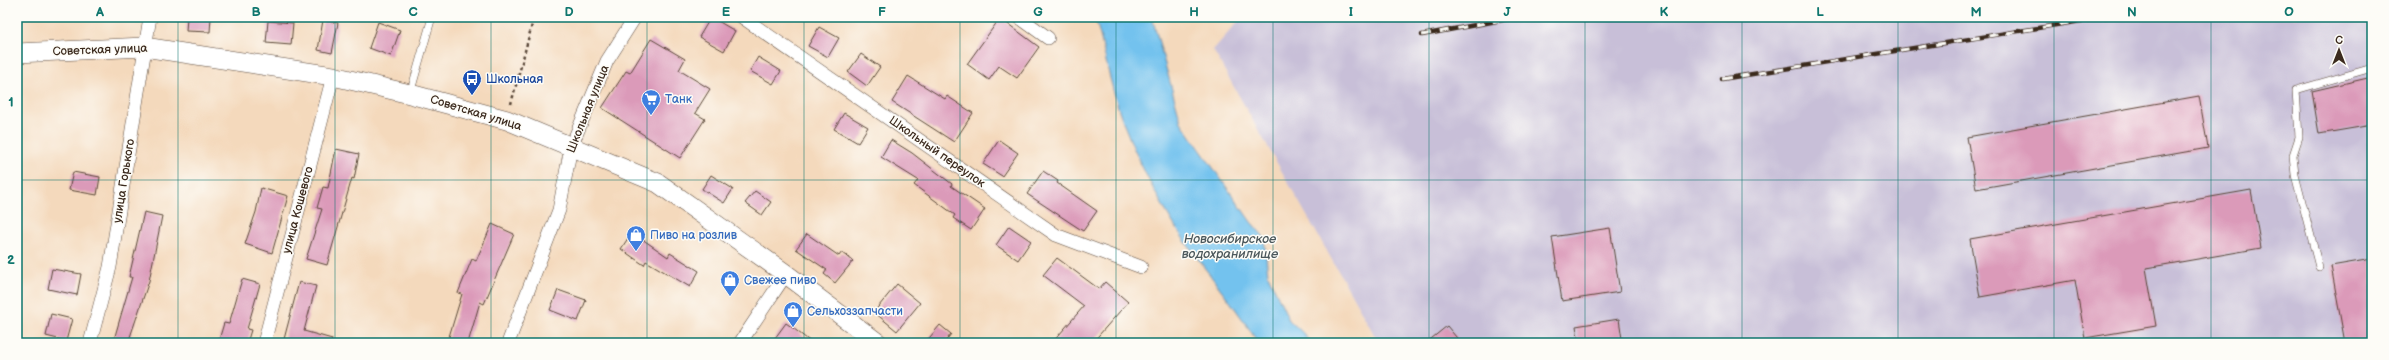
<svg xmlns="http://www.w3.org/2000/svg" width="2389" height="360" viewBox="0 0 2389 360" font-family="'Balsamiq Sans',sans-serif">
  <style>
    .industrial { fill: #c8bfd8 }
    .water { fill: #73c2ee; stroke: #577686 }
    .building { fill: #db9ab9 }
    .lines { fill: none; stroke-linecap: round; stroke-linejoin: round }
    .lane-casing { stroke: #574436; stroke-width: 8 }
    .street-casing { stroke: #574436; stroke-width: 14 }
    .secondary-casing { stroke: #574436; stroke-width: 20 }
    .path { stroke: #574436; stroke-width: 2.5; stroke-dasharray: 3 3; stroke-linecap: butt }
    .lane { stroke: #fff; stroke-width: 7 }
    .street { stroke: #fff; stroke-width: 13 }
    .secondary { stroke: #fff; stroke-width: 19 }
    .rail-casing { stroke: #3b2a1e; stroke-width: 4.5 }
    .rail { stroke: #fdfcf7; stroke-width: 3; stroke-dasharray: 9; stroke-linecap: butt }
    .grid { fill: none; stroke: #0f766e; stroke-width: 1; stroke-opacity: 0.55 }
    .labels { text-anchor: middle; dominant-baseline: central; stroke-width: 3; stroke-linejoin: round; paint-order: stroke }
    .street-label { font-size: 12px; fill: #3b2a1e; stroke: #fdfcf7 }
    .transit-label { font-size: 12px; fill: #164399; stroke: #fdfcf7; text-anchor: start }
    .shop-label { font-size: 12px; fill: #366cbe; stroke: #fdfcf7; text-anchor: start }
    .water-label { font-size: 13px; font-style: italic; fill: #4c585c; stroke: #fdfcf7 }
    .neatline { fill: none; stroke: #0f766e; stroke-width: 1.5 }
    .grid-label { font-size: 13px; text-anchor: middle; font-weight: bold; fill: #0f766e }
  </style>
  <rect width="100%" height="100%" fill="#fdfcf7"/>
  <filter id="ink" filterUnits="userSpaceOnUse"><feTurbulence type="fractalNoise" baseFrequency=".025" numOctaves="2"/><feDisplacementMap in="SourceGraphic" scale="8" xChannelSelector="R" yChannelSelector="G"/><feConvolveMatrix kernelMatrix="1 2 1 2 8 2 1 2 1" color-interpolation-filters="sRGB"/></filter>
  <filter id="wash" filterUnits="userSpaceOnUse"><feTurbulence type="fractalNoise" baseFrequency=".012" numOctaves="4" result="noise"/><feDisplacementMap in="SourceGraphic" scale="16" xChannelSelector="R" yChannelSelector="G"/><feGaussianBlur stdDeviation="0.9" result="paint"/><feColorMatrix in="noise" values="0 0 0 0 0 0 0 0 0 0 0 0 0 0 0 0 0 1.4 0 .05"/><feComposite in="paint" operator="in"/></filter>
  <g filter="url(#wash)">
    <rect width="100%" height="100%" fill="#f4d9bc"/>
    <!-- industrial -->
    <path class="industrial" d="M1242,17H2372V343H1379L1213,50Z"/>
    <!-- water -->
    <path class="water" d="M1095,17H1152L1181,122L1251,222L1264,237L1268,275L1289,320L1304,334L1310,343H1258C1230,296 1191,256 1164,208C1145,175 1125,133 1115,97C1107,70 1103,43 1095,17Z"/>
    <g id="blocks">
      <!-- building -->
      <path class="building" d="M187,17H211L210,32L186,31Z
        M711,17L735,31L724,51L699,37Z
        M1000,18L1039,47L1017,78L999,66L989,80L967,64Z
        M323,20L338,23L332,53L318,50Z
        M268,21L293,23L291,45L266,43Z
        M378,22L400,30L391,56L369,48Z
        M819,27L839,38L828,57L808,46Z
        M651,39L685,59L679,70L710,89L695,113L705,119L680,158L602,108L626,71L630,73Z
        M861,54L880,67L867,86L848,72Z
        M758,57L781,71L773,84L750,71Z
        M908,76L945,99L947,96L973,113L954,142L892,102Z
        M2372,77V125L2319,134L2312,91Z
        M2199,96L2208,148L1976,189L1967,137Z
        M844,113L868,127L858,143L834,129Z
        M891,140L912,153L952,184L951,186L985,209L971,230L953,218L955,215L914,185L918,180L881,157Z
        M999,140L1018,153L1002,176L983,164Z
        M336,149L359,154L354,179L352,178L327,265L306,259L322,209L317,208L323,187L328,188Z
        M1043,171L1058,181L1057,183L1097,211L1083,231L1027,194Z
        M73,172L100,177L97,195L69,190Z
        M711,175L733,189L724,203L702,189Z
        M261,188L288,196L272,253L245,244L256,212Z
        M2251,190L2261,248L2146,268L2156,326L2085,338L2075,280L1980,297L1970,239Z
        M755,191L771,202L762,215L745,203Z
        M144,212L162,216L149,281L128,343H113L132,277H129Z
        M492,224L514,234L484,304L480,302L468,343L448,340L462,294L458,293L472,259L476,261Z
        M1009,226L1031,241L1018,260L996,245Z
        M1610,228L1620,292L1562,301L1552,237Z
        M632,232L668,257L670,253L699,271L690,287L646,261L644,265L621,249Z
        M807,234L839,256L842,252L853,261L835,283L824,274L827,270L796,249Z
        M1057,258L1099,289L1105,282L1128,302L1092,343H1052L1084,306L1043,275Z
        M2372,259V343H2345L2331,266Z
        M52,269L81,274L77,295L48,289Z
        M242,279L260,284L247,329L251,330L247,343H218L224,323L229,324Z
        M299,282L316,286L304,331L332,339L331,343H283Z
        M897,284L920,303L897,331L874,312Z
        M558,290L586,300L578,321L550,310Z
        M51,314L72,319L66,341L46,336Z
        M1619,319L1622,339L1579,343L1576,326Z
        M786,323L793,328L812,343H782L775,338Z
        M940,325L951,334L944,343H925Z
        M1447,326L1461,343H1426Z"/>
    </g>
  </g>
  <g filter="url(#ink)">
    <use href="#blocks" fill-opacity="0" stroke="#574436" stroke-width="1"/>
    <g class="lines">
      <!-- lane casing -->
      <g class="lane-casing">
        <path id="lane" d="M410,94L432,17
          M2319,267L2295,175L2293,155L2299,137L2296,90L2372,68"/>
      </g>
      <!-- street casing -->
      <g class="street-casing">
        <path id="street" d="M742,17L1056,235L1141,267
          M1019,17L1048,38
          M90,343L110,267L150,17
          M264,343L333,76
          M508,343L559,210L571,147L607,61L635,17
          M740,343L786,274"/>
      </g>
      <!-- secondary casing -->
      <g class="secondary-casing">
        <path id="secondary" d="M17,53L144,47L333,76L410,94L507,120L658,183L786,274L878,343"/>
      </g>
      <!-- path -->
      <path class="path" d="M511,104L534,17"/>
      <!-- lane -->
      <use href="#lane" class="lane"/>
      <!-- street -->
      <use href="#street" class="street"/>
      <!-- secondary -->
      <use href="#secondary" class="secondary"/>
      <!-- rail casing -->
      <g class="rail-casing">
        <path id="rail" d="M1422,35L1518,17
          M1722,79L2106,17"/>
      </g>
      <!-- rail -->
      <use href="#rail" class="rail"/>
    </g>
  </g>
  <!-- grid -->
  <path class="grid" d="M178,17V343M335,17V343M491,17V343M647,17V343M804,17V343M960,17V343M1116,17V343M1273,17V343M1429,17V343M1585,17V343M1742,17V343M1898,17V343M2054,17V343M2211,17V343M17,180H2372"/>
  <!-- icons -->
  <defs>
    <g id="bus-pin" transform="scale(1)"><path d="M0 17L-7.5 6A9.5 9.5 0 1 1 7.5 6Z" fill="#1a4fb4" stroke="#fdfcf7"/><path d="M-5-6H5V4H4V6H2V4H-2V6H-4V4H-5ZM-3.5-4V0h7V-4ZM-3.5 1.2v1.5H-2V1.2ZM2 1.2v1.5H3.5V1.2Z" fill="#fff"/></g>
    <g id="supermarket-pin" transform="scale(1)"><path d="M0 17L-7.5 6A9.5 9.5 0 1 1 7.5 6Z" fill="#3f7fe0" stroke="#fdfcf7"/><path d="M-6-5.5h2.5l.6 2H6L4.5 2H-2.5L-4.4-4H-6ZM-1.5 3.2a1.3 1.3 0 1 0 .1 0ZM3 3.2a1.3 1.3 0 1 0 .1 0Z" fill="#fff"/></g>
    <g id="shop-pin" transform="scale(1)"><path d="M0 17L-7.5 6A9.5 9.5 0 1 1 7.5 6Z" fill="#3f7fe0" stroke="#fdfcf7"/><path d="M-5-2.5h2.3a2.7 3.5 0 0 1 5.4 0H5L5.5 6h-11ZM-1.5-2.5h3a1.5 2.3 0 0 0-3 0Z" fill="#fff"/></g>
  </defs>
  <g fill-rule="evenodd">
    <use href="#bus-pin" x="472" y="79"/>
    <use href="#supermarket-pin" x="651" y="99"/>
    <use href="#shop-pin" x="636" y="235"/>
    <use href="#shop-pin" x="730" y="280"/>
    <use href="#shop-pin" x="793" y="311"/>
  </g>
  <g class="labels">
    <!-- street labels -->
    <g class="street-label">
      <text transform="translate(100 50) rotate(-2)">Советская улица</text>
      <text transform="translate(588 109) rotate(-68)">Школьная улица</text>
      <text transform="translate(476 113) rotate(17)">Советская улица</text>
      <text transform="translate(937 152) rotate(35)">Школьный переулок</text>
      <text transform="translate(124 181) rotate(-81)">улица Горького</text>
      <text transform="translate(298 210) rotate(-75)">улица Кошевого</text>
    </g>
    <!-- transit labels -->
    <g class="transit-label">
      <text x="486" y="79">Школьная</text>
    </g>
    <!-- shop labels -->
    <g class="shop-label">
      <text x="665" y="99">Танк</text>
      <text x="650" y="235">Пиво на розлив</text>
      <text x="744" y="280">Свежее пиво</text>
      <text x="807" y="311">Сельхоззапчасти</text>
    </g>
    <!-- water labels -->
    <g class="water-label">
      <text x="1230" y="239">Новосибирское<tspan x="1230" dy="15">водохранилище</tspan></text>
    </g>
  </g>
  <!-- margin -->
  <rect width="2389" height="360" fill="none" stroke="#fdfcf7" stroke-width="44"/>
  <!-- north arrow -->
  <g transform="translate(2339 50)" stroke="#fdfcf7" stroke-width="3" paint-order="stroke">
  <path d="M0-3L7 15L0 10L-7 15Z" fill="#3b2a1e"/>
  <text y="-6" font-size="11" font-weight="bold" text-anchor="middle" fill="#3b2a1e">С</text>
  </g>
  <rect x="22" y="22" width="2345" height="316" class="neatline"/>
  <g class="grid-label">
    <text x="100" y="16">A</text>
    <text x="256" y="16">B</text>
    <text x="413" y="16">C</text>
    <text x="569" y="16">D</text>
    <text x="726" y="16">E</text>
    <text x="882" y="16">F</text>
    <text x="1038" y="16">G</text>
    <text x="1194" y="16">H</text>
    <text x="1351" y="16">I</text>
    <text x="1507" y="16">J</text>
    <text x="1664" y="16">K</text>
    <text x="1820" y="16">L</text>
    <text x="1976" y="16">M</text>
    <text x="2132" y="16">N</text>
    <text x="2289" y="16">O</text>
    <text x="11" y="106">1</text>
    <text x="11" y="264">2</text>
  </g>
</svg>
